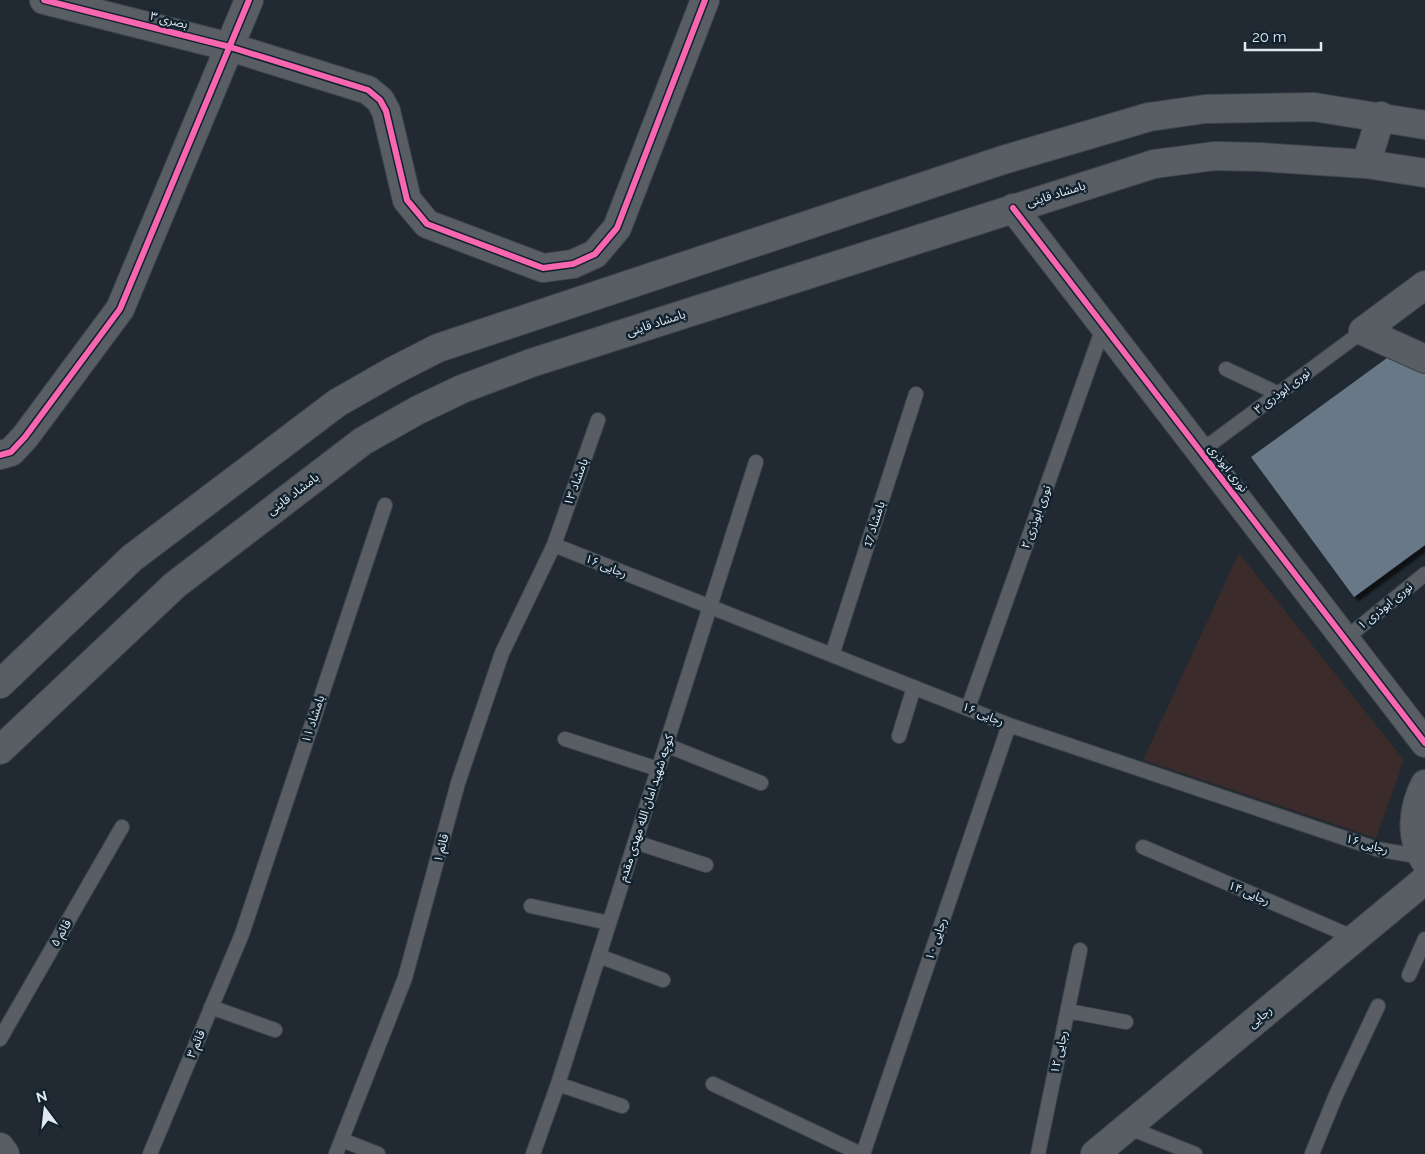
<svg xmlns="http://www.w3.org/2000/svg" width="1425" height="1154" viewBox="0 0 1425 1154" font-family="Raleway,'Noto Sans Arabic',sans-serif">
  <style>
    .education { fill: #3b2b2a }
    .building { fill: #677886; filter: url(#shadow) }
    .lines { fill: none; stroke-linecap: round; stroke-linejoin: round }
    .lane-casing { stroke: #3e464c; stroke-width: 16 }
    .street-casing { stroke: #3e464c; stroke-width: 30 }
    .secondary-casing { stroke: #3e464c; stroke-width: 30 }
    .lane { stroke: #585e64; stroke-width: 14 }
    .street { stroke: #585e64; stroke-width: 28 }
    .secondary { stroke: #585e64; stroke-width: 28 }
    .cycleway-casing { stroke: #11212e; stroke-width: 9 }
    .cycleway { stroke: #f766af; stroke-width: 6 }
    .labels { text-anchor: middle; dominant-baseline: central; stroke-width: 5; stroke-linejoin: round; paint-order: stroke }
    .street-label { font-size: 12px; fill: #dfe9f2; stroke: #11212e }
  </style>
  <defs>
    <filter id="shadow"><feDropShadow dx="4.5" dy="4.5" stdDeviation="1" flood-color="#0009"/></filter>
  </defs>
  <rect width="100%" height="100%" fill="#212a32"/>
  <!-- education -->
  <path class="education" d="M1239,553L1404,760L1376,838L1143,760Z"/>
  <!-- building -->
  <path class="building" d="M1387,358L1425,374V545L1354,597L1251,457Z"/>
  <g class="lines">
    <!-- lane casing -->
    <g class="lane-casing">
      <path id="lane" d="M1226,369L1279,394
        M1201,451L1363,331
        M554,545L1009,725L1377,849L1422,857
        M1345,639L1425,574
        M832,655L916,394
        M968,708L1104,325
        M899,736L914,687
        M565,739L658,769
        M666,745L761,783
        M635,842L706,865
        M1143,847L1355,938
        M531,906L609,923
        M599,956L663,980
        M1409,975L1425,939
        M211,1007L275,1030
        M1068,1011L1126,1022
        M0,1039L122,827
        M558,1084L622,1106
        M713,1084L861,1154
        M1127,1127L1195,1154
        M342,1140L378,1154
        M150,1154L242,934L385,505
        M336,1154L405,978L458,783L502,653L554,545L598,420
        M533,1154L558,1084L756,462
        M863,1154L1009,725
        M1038,1154L1080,950
        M1312,1154L1336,1095L1378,1006"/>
    </g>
    <!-- street casing -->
    <g class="street-casing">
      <path id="street" d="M44,0L230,47L368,90L380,100L386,111L407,200L427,224L543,268L573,264L595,254L617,228L705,0
        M1425,285L1363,331L1425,359
        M0,455L11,452L25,437L120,309L249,0"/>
    </g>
    <!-- secondary casing -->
    <g class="secondary-casing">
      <path id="secondary" d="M1366,164L1381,116
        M1013,208L1425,743
        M0,684L132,558L337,403L393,371L438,348L1003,160L1149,117L1205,109L1314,107L1425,125
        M0,750L175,585L363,441L418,410L462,389L531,363L1154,164L1215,156L1260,157L1366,164L1425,173
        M1425,784C1413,808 1409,837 1425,861
        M0,1147L5,1154
        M1095,1154L1425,880"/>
    </g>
    <!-- lane -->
    <use href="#lane" class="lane"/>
    <!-- street -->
    <use href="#street" class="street"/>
    <!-- secondary -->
    <use href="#secondary" class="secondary"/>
    <!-- cycleway casing -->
    <g class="cycleway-casing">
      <path id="cycleway" d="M44,0L230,47L368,90L380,100L386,111L407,200L427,224L543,268L573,264L595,254L617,228L705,0
        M1013,208L1425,743
        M0,455L11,452L25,437L120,309L249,0"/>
    </g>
    <!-- cycleway -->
    <use href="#cycleway" class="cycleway"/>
  </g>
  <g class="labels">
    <!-- street labels -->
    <g class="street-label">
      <text transform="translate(169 20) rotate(14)">بصری ۳</text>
      <text transform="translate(1056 194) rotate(-17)">بامشاد قاینی</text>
      <text transform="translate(656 323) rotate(-18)">بامشاد قاینی</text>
      <text transform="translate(1282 391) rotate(-37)">نوری ابوذری ۳</text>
      <text transform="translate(1228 468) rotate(52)">نوری ابوذری</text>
      <text transform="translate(576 482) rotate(-70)">بامشاد ۱۳</text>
      <text transform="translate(293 494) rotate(-37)">بامشاد قاینی</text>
      <text transform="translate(1036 517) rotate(-70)">نوری ابوذری ۲</text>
      <text transform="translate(874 524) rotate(-72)">بامشاد 17</text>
      <text transform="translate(606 566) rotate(22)">رجایی ۱۶</text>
      <text transform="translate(1385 606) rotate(-39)">نوری ابوذری ۱</text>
      <text transform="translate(983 714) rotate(22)">رجایی ۱۶</text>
      <text transform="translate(313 719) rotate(-72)">بامشاد ۱۱</text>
      <text transform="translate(646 808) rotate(-72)">کوچه شهید امان الله مهدی مقدم</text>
      <text transform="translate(1367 844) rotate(16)">رجایی ۱۶</text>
      <text transform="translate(441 848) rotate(-75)">قائم ۱</text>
      <text transform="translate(1249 893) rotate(23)">رجایی ۱۴</text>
      <text transform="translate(61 933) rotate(-60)">قائم ۵</text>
      <text transform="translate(936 939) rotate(-71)">رجایی ۱۰</text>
      <text transform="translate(1260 1017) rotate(-40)">رجایی</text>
      <text transform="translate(196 1044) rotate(-67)">قائم ۳</text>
      <text transform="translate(1059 1052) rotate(-78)">رجایی ۱۲</text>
    </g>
  </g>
  <!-- north arrow -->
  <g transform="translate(45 1109) rotate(345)" stroke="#11212e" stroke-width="4" paint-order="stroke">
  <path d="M0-4L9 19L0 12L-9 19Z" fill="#dfe9f2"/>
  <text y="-8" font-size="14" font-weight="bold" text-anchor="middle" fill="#dfe9f2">N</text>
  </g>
  <!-- scale -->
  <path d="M1245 42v8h76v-8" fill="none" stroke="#dfe9f2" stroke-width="2.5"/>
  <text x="1252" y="42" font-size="15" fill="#dfe9f2" stroke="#11212e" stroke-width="4" paint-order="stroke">20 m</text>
</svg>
